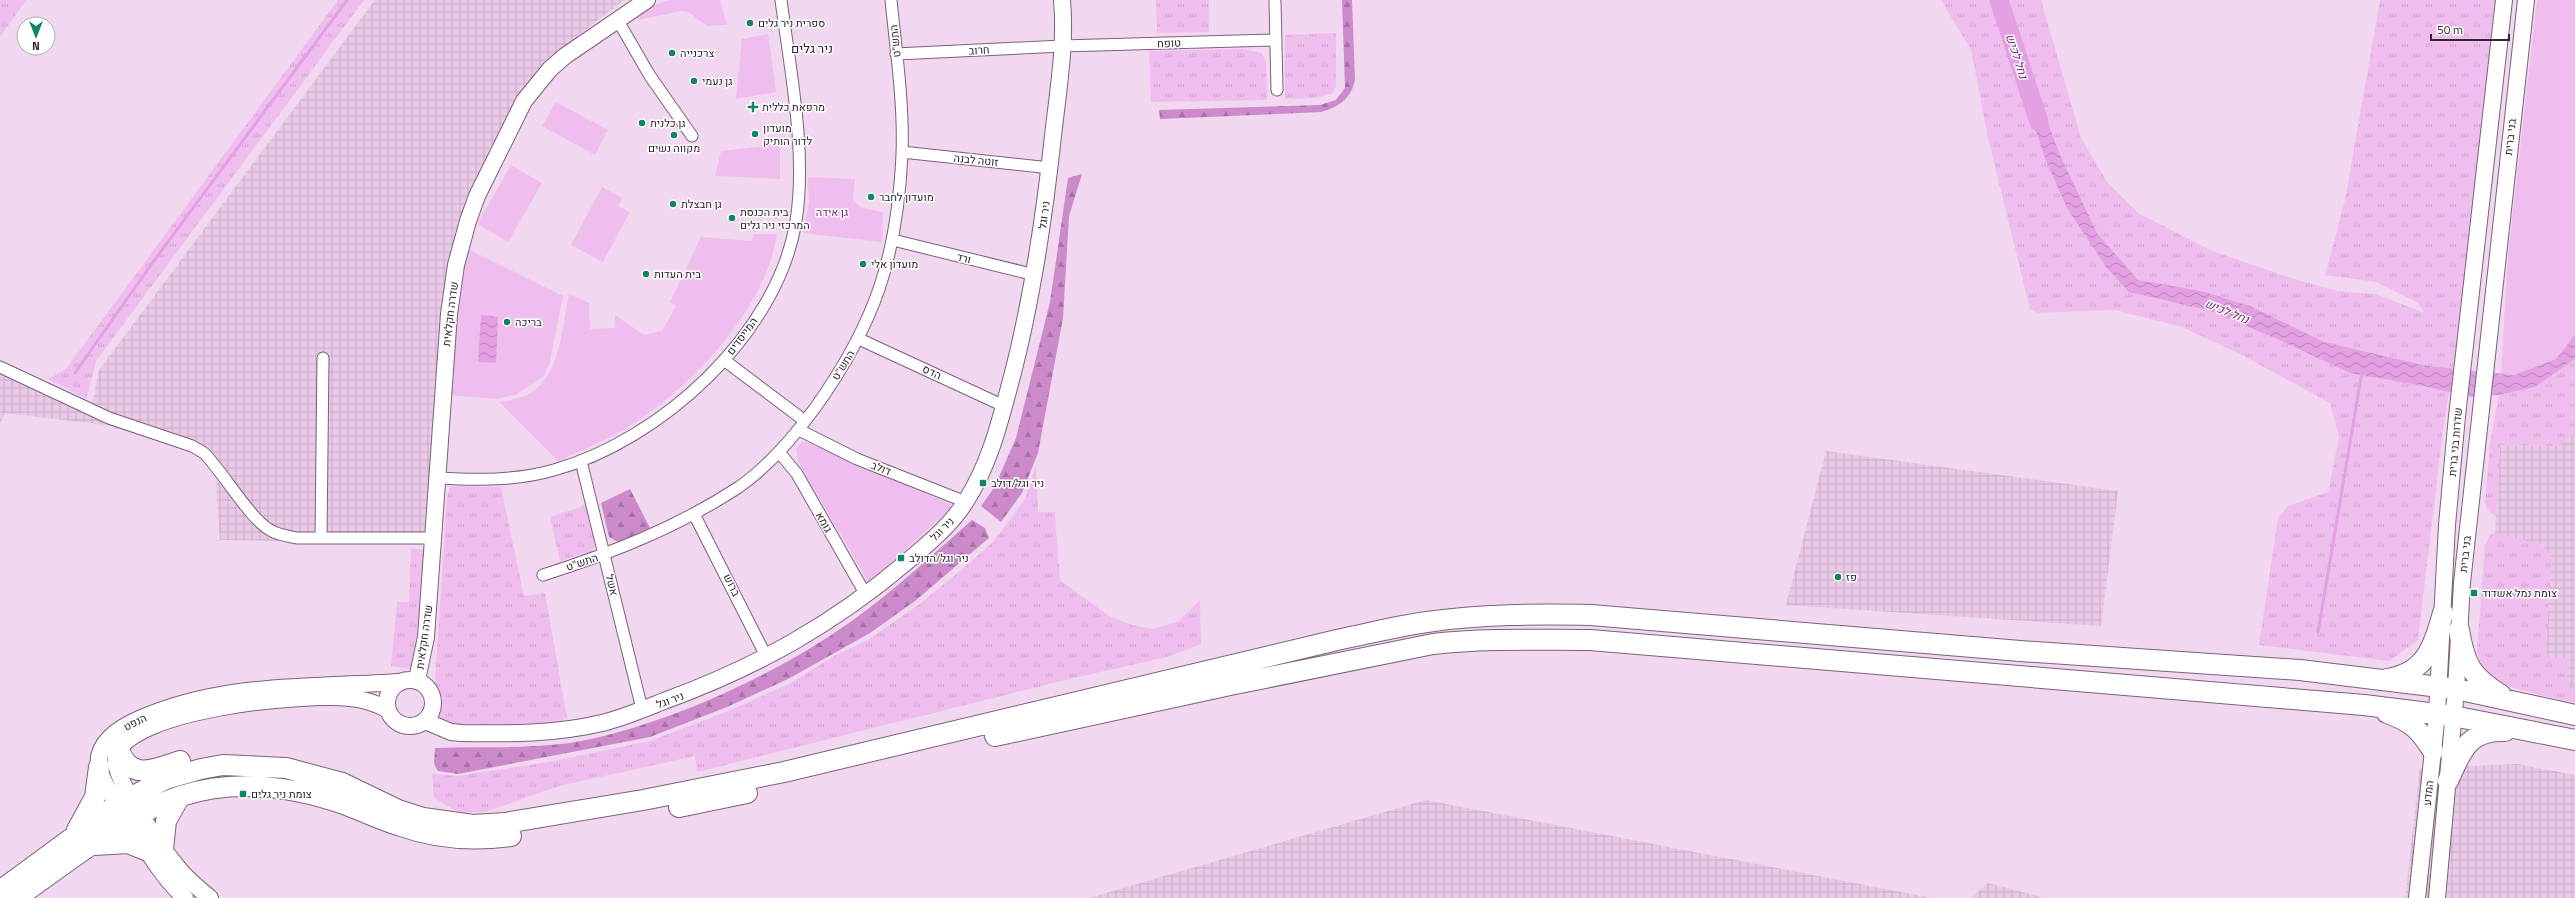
<svg xmlns="http://www.w3.org/2000/svg" width="2575" height="898" viewBox="0 0 2575 898" font-family="'Titillium Web',Heebo,sans-serif">
  <style>
    .industrial { fill: url(#industrial-grid) }
    .grass { fill: url(#grass-tufts) }
    .forest { fill: url(#forest-firs) }
    .park { fill: #f0beee }
    .water { fill: url(#water-waves) }
    .lines { fill: none; stroke-linecap: round; stroke-linejoin: round }
    .stream { stroke: #e3a0e2; stroke-width: 3 }
    .river { stroke: #e3a0e2; stroke-width: 19 }
    .street-casing { stroke: #7a6279; stroke-width: 13 }
    .secondary-casing { stroke: #7a6279; stroke-width: 18 }
    .highway-casing { stroke: #7a6279; stroke-width: 22 }
    .street { stroke: #fff; stroke-width: 11 }
    .secondary { stroke: #fff; stroke-width: 16 }
    .highway { stroke: #fff; stroke-width: 20 }
    .poi-dot { fill: #128462; stroke: #fff; stroke-width: 1.5 }
    .labels { text-anchor: middle; dominant-baseline: central; stroke-width: 3; stroke-linejoin: round; paint-order: stroke }
    .poi-label { font-size: 11px; fill: #2f252f; stroke: #fff; text-anchor: start }
    .street-label { font-size: 11px; fill: #2f252f; stroke: #fff }
    .park-label { font-size: 11px; fill: #691a6b; stroke: #fff }
    .water-label { font-size: 12px; font-style: italic; fill: #6c1d6d; stroke: #fff }
    .quarter-label { font-size: 13px; fill: #2f252f; stroke: #fff }
  </style>
  <defs>
    <pattern id="industrial-grid" width="8" height="8" patternUnits="userSpaceOnUse"><rect width="8" height="8" fill="#eac9e8"/><path d="M0 4h8M4 0v8" fill="none" stroke="#c9acc7"/></pattern>
    <pattern id="grass-tufts" width="24" height="20" patternUnits="userSpaceOnUse"><rect width="24" height="20" fill="#f0beee"/><path d="M3 7l-1-3M5 7V3M7 7l1-3M15 17l-1-3M17 17v-4M19 17l1-3" fill="none" stroke="#cea3cc"/></pattern>
    <pattern id="forest-firs" width="22" height="20" patternUnits="userSpaceOnUse"><rect width="22" height="20" fill="#cc8acb"/><path d="M5 1l3.5 6h-7zM16 11l3.5 6h-7z" fill="#a671a5"/></pattern>
    <pattern id="water-waves" width="16" height="10" patternUnits="userSpaceOnUse"><rect width="16" height="10" fill="#e3a0e2"/><path d="M0 5q4-4 8 0t8 0" fill="none" stroke="#b882b8"/></pattern>
  </defs>
  <rect width="100%" height="100%" fill="#f2d7f1"/>
  <!-- industrial -->
  <path class="industrial" d="M375,0H624L545,61L519,94L489,151L464,209L449,259L439,325L425,543L220,540L215,471L193,453L106,425L5,413L0,424V360L92,404L99,370Z
    M2575,434V686L2566,684L2545,657L2552,558L2540,544L2495,533L2500,445L2556,446Z
    M1826,451L2118,491L2101,626L1786,605Z
    M2517,764L2575,775V898H2405L2420,768Z
    M1426,800L1932,898H1089Z
    M1988,883L2045,898H1971Z"/>
  <!-- grass -->
  <path class="grass" d="M0,0H26L0,37Z
    M338,0H364L96,361L86,399L48,379L66,369Z
    M1156,0H1209V32L1157,33Z
    M1941,0H2041L2081,138L2107,182L2138,213L2212,251L2294,279L2338,291L2375,294L2425,313L2418,303L2377,282L2325,275L2345,200L2380,0H2495L2460,342H2457L2443,430L2418,640L2389,661L2259,645L2278,518L2288,506L2328,492L2339,437L2330,403L2240,354L2182,327L2115,310L2038,313L2030,309L1988,138L1971,50Z
    M1336,33V86L1333,93L1318,98L1285,99V35Z
    M1243,49L1261,53L1266,61L1267,100L1151,102L1149,51Z
    M2575,359V434L2556,446L2500,445L2496,515C2488,513 2487,509 2485,502L2490,444L2499,395L2535,387Z
    M1036,466L1038,512H1055L1060,580L1109,616L1132,625L1153,629L1179,621L1200,600L1201,644L1167,657L1078,677L697,772L695,756L559,786L485,812H458L434,798L432,774L458,776L549,762L650,741L726,712L789,684L834,656L869,639L921,603L960,571L993,542L1025,499Z
    M450,486L501,487L524,596L545,593L567,718L555,724L432,726L447,498Z
    M586,505L595,547L591,552L560,561L550,517Z
    M2495,533L2540,544L2552,558L2545,657L2570,659L2566,684L2575,686V704L2499,684L2482,668L2477,650L2485,545L2490,535Z
    M411,548L427,551L416,670L391,666L397,602H409Z"/>
  <!-- forest -->
  <path class="forest" d="M1342,0H1352L1355,79C1352,98 1339,107 1321,112L1160,119L1159,110L1320,105L1336,100L1345,88Z
    M1082,174L1069,216L1063,318L1038,453L1022,493L1001,522L981,506L994,488L1016,438L1050,302L1068,178Z
    M630,489L650,528L618,542L609,537L601,503Z
    M972,520L985,528L989,538L915,601L870,633L790,678L727,707L650,737L458,774L438,771L434,764L435,748C486,746 541,750 591,739C679,719 776,674 849,623C893,592 932,555 972,520Z"/>
  <!-- park -->
  <path class="park" d="M670,0H720L727,25L707,26L688,12L682,11L637,20L648,7Z
    M2537,0H2575V335L2556,359L2514,375L2501,374L2508,255Z
    M768,34L776,92L736,99L742,39Z
    M556,102L608,130L595,155L542,126Z
    M780,144V179L715,176L721,151Z
    M511,165L542,183L508,242L477,224Z
    M808,177L855,179L853,200L862,208L883,212L882,242L803,233L809,203Z
    M602,187L622,198L618,206L630,212L603,262L571,245Z
    M753,234H777C765,308 699,379 639,420C614,437 585,449 558,461L499,402C509,400 521,399 529,394C561,376 562,326 569,294L589,303L590,329L615,328V315L644,335L662,331L676,306L670,302L701,237L752,241Z
    M470,250L563,296L550,362L544,376L517,394L498,399L450,395C453,365 453,272 470,250Z
    M802,442H807L950,504L952,507L869,583L798,462L796,449Z"/>
  <!-- water -->
  <path class="water" d="M2037,96L2061,157L2097,233L2138,280L2201,291L2250,306L2324,342L2427,366L2514,375L2556,359L2575,335V359L2535,387L2499,395L2471,397L2424,386L2350,373L2282,341L2208,310L2129,292L2106,267L2067,208L2046,161L2025,98Z
    M481,315L498,317L496,363L478,362Z"/>
  <g class="lines">
    <!-- stream -->
    <path class="stream" d="M75,373L153,262L347,0
      M2318,632L2362,372"/>
    <!-- river -->
    <path class="river" d="M1999,0L2039,122"/>
    <!-- street casing -->
    <g class="street-casing">
      <path id="street" d="M1275,2L1277,90
        M617,19L650,76L692,136
        M896,54L1062,46L1276,40
        M902,152L1050,168
        M893,240L1035,275
        M859,339L1004,406
        M724,360L805,421
        M0,367L109,418L192,446L204,453C223,472 250,519 270,530C278,535 288,536 297,538H434
        M799,430L857,459L966,502
        M779,452L797,474L866,595
        M581,461L642,709
        M438,478C477,480 516,481 554,470C661,440 778,334 796,221C807,152 790,69 781,0
        M694,514L767,658
        M321,538L323,358
        M543,575C612,553 678,527 739,487C769,466 793,438 815,408C875,324 897,258 902,155C904,103 896,51 891,0"/>
    </g>
    <!-- secondary casing -->
    <g class="secondary-casing">
      <path id="secondary" d="M387 703a23 23 0 1 1 46 0a23 23 0 1 1-46 0Z
        M417,680L426,637L449,314L456,265L468,221L477,196L524,101L550,69L565,56L647,0
        M425,721L451,732L461,733C508,734 556,734 602,723C623,718 644,709 664,701C757,667 834,624 909,560C929,543 952,524 966,501C989,465 999,425 1010,384C1032,302 1044,220 1053,136C1058,91 1066,45 1062,0
        M185,898C161,876 145,847 128,820C118,805 102,784 99,767C95,744 119,728 137,720C221,682 309,688 399,682
        M210,898C199,889 188,880 179,869C164,851 109,775 116,755C133,708 306,693 350,698C363,699 375,703 387,709
        M2417,898L2437,714L2447,525L2457,416L2504,0
        M2437,898L2456,689L2462,583L2526,0"/>
    </g>
    <!-- highway casing -->
    <g class="highway-casing">
      <path id="highway" d="M2459,630C2465,665 2471,676 2501,695
        M2387,679C2426,673 2434,646 2443,613
        M2387,713C2412,722 2419,729 2433,751
        M995,736L1230,685L1433,644C1485,638 1537,640 1590,640L2364,705L2453,716L2575,740
        M119,750C131,782 155,769 180,761
        M2448,781C2461,752 2468,729 2505,731
        M679,807L747,793
        M77,830L95,797L99,767
        M95,845L128,843L148,851
        M163,849L166,821L180,796
        M0,891L118,804L166,779L201,769L223,765L286,768L342,783L398,810L423,818L473,825L505,823L643,800L784,772L1337,640C1367,634 1397,626 1427,622C1481,614 1536,614 1591,615L2020,651L2300,670L2456,689L2575,715
        M16,898C63,866 128,813 181,796C234,779 292,786 344,804C363,811 381,820 401,826C437,839 473,841 511,836"/>
    </g>
    <!-- street -->
    <use href="#street" class="street"/>
    <!-- secondary -->
    <use href="#secondary" class="secondary"/>
    <!-- highway -->
    <use href="#highway" class="highway"/>
  </g>
  <!-- markers -->
  <g class="poi-dot">
    <circle cx="750" cy="23" r="4"/>
    <circle cx="672" cy="53" r="4"/>
    <circle cx="694" cy="81" r="4"/>
    <path d="M751 101h4v4h4v4h-4v4h-4v-4h-4v-4h4z"/>
    <circle cx="642" cy="123" r="4"/>
    <circle cx="755" cy="134" r="4"/>
    <circle cx="674" cy="135" r="4"/>
    <circle cx="871" cy="197" r="4"/>
    <circle cx="673" cy="204" r="4"/>
    <circle cx="732" cy="218" r="4"/>
    <circle cx="863" cy="264" r="4"/>
    <circle cx="646" cy="274" r="4"/>
    <circle cx="507" cy="322" r="4"/>
    <rect x="979" y="479" width="8" height="8" rx="2"/>
    <rect x="897" y="554" width="8" height="8" rx="2"/>
    <circle cx="1838" cy="577" r="4"/>
    <rect x="2470" y="589" width="8" height="8" rx="2"/>
    <rect x="239" y="790" width="8" height="8" rx="2"/>
  </g>
  <g class="labels">
    <!-- poi labels -->
    <g class="poi-label">
      <text x="758" y="23">ספרית ניר גלים</text>
      <text x="680" y="53">צרכנייה</text>
      <text x="702" y="81">גן נעמי</text>
      <text x="762" y="107">מרפאת כללית</text>
      <text x="650" y="123">גן כלנית</text>
      <text x="763" y="128">מועדון<tspan x="763" dy="13">לדור הותיק</tspan></text>
      <text x="674" y="148" text-anchor="middle">מקווה נשים</text>
      <text x="879" y="197">מועדון לחבר</text>
      <text x="681" y="204">גן חבצלת</text>
      <text x="740" y="212">בית הכנסת<tspan x="740" dy="13">המרכזי ניר גלים</tspan></text>
      <text x="871" y="264">מועדון אלי</text>
      <text x="654" y="274">בית העדות</text>
      <text x="515" y="322">בריכה</text>
      <text x="991" y="483">ניר וגל/דולב</text>
      <text x="909" y="558">ניר וגל/הדולב</text>
      <text x="1846" y="577">פז</text>
      <text x="2482" y="593">צומת נמל אשדוד</text>
      <text x="251" y="794">צומת ניר גלים</text>
    </g>
    <!-- street labels -->
    <g class="street-label">
      <text transform="translate(895 41) rotate(-96)">התש"ט</text>
      <text transform="translate(1169 43) rotate(-2)">טופח</text>
      <text transform="translate(979 50) rotate(-3)">חרוב</text>
      <text transform="translate(2510 137) rotate(-84)">בני ברית</text>
      <text transform="translate(976 160) rotate(6)">זוטה לבנה</text>
      <text transform="translate(1044 215) rotate(-82)">ניר וגל</text>
      <text transform="translate(964 258) rotate(14)">ורד</text>
      <text transform="translate(450 314) rotate(-83)">שדרה חקלאית</text>
      <text transform="translate(742 336) rotate(-53)">המייסדים</text>
      <text transform="translate(843 365) rotate(-58)">התש"ט</text>
      <text transform="translate(932 372) rotate(25)">הדס</text>
      <text transform="translate(2455 442) rotate(-85)">שדרות בני ברית</text>
      <text transform="translate(881 468) rotate(22)">דולב</text>
      <text transform="translate(824 522) rotate(60)">גומא</text>
      <text transform="translate(942 529) rotate(-45)">ניר וגל</text>
      <text transform="translate(2465 554) rotate(-84)">בני ברית</text>
      <text transform="translate(582 562) rotate(-18)">התש"ט</text>
      <text transform="translate(612 585) rotate(76)">אשל</text>
      <text transform="translate(732 585) rotate(64)">ברוש</text>
      <text transform="translate(424 637) rotate(-82)">שדרה חקלאית</text>
      <text transform="translate(670 700) rotate(-20)">ניר וגל</text>
      <text transform="translate(135 722) rotate(-26)">הנפט</text>
      <text transform="translate(2428 793) rotate(-84)">המדע</text>
    </g>
    <!-- park labels -->
    <g class="park-label">
      <text x="832" y="212">גן אידה</text>
    </g>
    <!-- water labels -->
    <g class="water-label">
      <text transform="translate(2017 56) rotate(72)">נחל לכיש</text>
      <text transform="translate(2227 311) rotate(22)">נחל לכיש</text>
    </g>
    <!-- quarter labels -->
    <g class="quarter-label">
      <text x="812" y="48">ניר גלים</text>
    </g>
  </g>
  <!-- north arrow -->
  <g transform="translate(36 36) rotate(180)"><circle r="19" fill="#ffffff" stroke="#aca8ac"/>
  <path d="M0-3L7 15L0 10L-7 15Z" fill="#128462"/>
  <text y="-6" font-size="11" font-weight="bold" text-anchor="middle" fill="#2f252f">N</text>
  </g>
  <!-- scale -->
  <path d="M2431 34v6h78v-6" fill="none" stroke="#2f252f" stroke-width="2"/>
  <text x="2437" y="34" font-size="12" fill="#2f252f" stroke="#ffffff" stroke-width="3" paint-order="stroke">50 m</text>
</svg>
